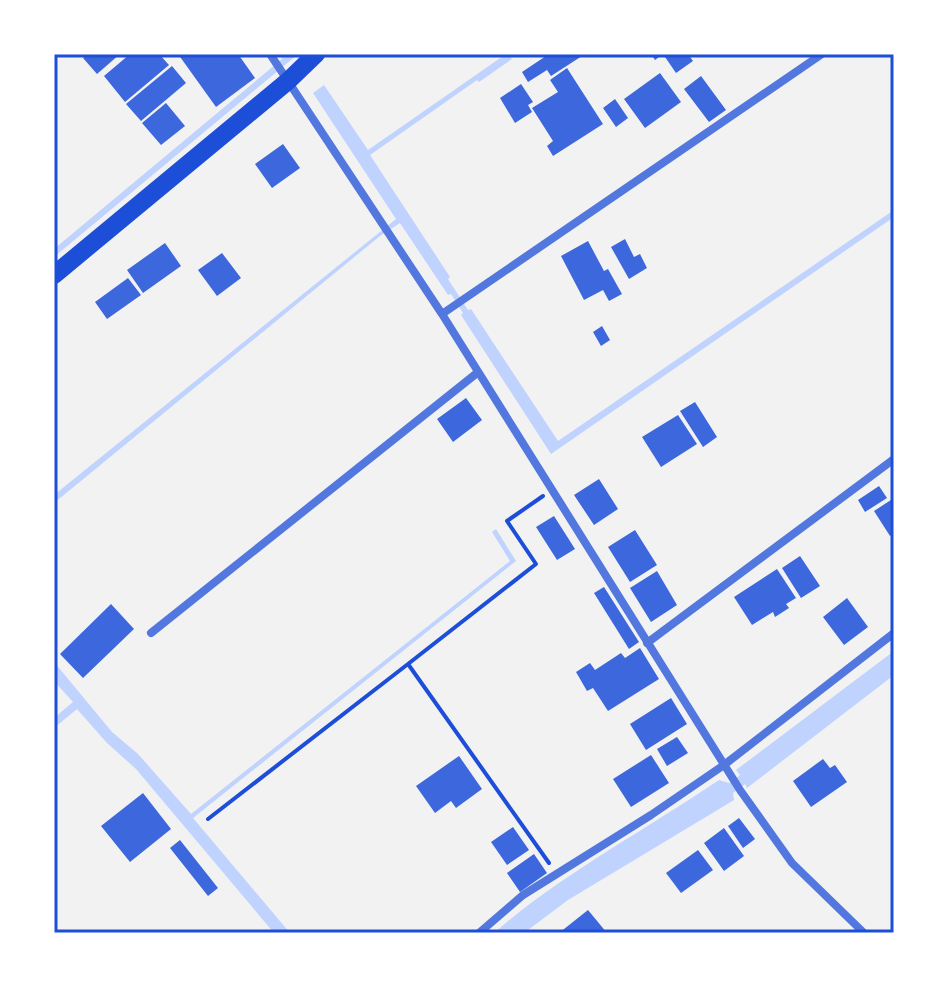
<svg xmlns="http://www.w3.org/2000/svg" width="948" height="987" viewBox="0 0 948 987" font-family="'Varela Round',sans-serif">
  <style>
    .water { fill: #bfd3fe }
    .building { fill: #3d67dc }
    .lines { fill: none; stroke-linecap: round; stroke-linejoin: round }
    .path { stroke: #1d4ed8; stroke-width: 4 }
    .minor { stroke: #5277de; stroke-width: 8 }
    .primary { stroke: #1d4ed8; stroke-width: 18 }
    .neatline { fill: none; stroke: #1d4ed8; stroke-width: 3 }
  </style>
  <rect width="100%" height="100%" fill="#f2f2f2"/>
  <!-- water -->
  <path class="water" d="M279,54L297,55L54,257V249L282,59Z
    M506,54H514L510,57L512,59L479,82L477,80L370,155L450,277L448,279L468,310L471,309L558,441L894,210V217L551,454L461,315L463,313L451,294L448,295L400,223L380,236L54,503V495L396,219L313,93L324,85L368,150Z
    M496,529L516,561L193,818L290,933H274L136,769L107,743L77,709L54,728V718L73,702L54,681V662L112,732L138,754L191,814L510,561L492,532Z
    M894,651V675L747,788L745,784L733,793L734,800L568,900L524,933H494C563,873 644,831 719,780L729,783L740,775L736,770Z"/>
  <!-- building -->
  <path class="building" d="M88,54H120L97,74L83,58Z
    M130,54H159L169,65L125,102L104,76Z
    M178,54H238L255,78L216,107Z
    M549,54L582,56L551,76L547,70L528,82L522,72Z
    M651,54H688L693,61L676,73L663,54L655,60Z
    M172,66L186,83L141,121L126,104Z
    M567,68L603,124L553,156L547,146L553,141L532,108L558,92L550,80Z
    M660,73L681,102L645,128L624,99Z
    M701,76L726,110L709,122L684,89Z
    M521,84L533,102L528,105L532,112L515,123L500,98Z
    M615,99L628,118L616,127L603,108Z
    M166,103L185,126L161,145L142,123Z
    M283,144L300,168L272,188L255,164Z
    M625,239L634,257L640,254L647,268L629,279L611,247Z
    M588,241L604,271L608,269L622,294L609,301L603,290L584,300L561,256Z
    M165,243L181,266L143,293L127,270Z
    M222,253L241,278L217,296L198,270Z
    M128,278L141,295L107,319L95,302Z
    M602,326L610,340L601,346L593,332Z
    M466,398L482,420L453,442L437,419Z
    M695,402L717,437L703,447L680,411Z
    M678,415L697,444L661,467L642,437Z
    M599,479L618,509L594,525L574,495Z
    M879,486L887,498L865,512L858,500Z
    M894,498V533L890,536L874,511Z
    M554,516L575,549L557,560L536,527Z
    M635,530L657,565L630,582L608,547Z
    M800,556L820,586L801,598L782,568Z
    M777,569L796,598L786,604L789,608L775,617L773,612L752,625L734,597Z
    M657,571L677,605L651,622L630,588Z
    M604,587L639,642L629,649L594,593Z
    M847,598L868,627L844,645L823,617Z
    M111,604L134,629L83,678L60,654Z
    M640,648L659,679L608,711L593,688L587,691L576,672L590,663L595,670L621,653L625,658Z
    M671,698L687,724L646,750L630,724Z
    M677,737L688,753L667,766L657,749Z
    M651,755L669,783L631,807L613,779Z
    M459,756L482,789L456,808L451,801L435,813L416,786Z
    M823,759L830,768L835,765L847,782L811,807L793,781Z
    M143,793L171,829L130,862L101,826Z
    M739,818L755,839L743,848L728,826Z
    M513,827L529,850L507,865L491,842Z
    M724,828L744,856L724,871L704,843Z
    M180,840L218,888L208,896L170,848Z
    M698,850L713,870L681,893L666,873Z
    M534,854L547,873L520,892L507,873Z
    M588,910L607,933H559Z"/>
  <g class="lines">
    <!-- path -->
    <path class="path" d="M408,664L536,564L507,521L543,496
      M208,819L408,664L549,863"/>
    <!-- minor -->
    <path class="minor" d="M270,54L442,314L740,790L792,863L864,933
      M442,314L822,54
      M151,633L477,373
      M647,643L894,459
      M479,933L523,895L651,815L724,765L894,633"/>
    <!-- primary -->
    <path class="primary" d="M54,275L288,81L316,54"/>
  </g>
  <!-- border -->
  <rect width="948" height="987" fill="none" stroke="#ffffff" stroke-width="112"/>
  <rect x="56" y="56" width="836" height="875" class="neatline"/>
</svg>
